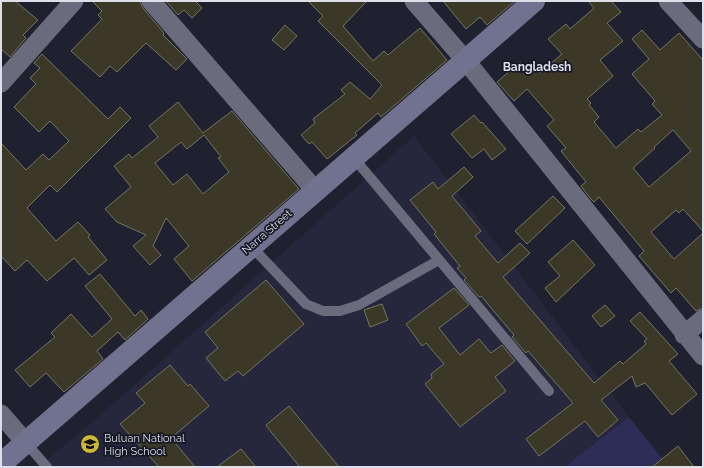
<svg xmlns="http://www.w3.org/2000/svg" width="704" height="468" viewBox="0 0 704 468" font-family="Raleway,sans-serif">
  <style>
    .built { fill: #26273c }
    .green { fill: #2e2d58 }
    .building { fill: #3b3827; stroke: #777461; fill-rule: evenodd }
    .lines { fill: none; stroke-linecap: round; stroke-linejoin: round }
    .lane { stroke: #6a6b7d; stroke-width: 10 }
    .street { stroke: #6a6b7d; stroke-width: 19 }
    .secondary { stroke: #707290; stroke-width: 22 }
    .labels { text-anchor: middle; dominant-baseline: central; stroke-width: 3.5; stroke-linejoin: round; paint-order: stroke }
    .street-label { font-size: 11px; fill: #dedfe9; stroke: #171826 }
    .poi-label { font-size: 11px; fill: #dedfe9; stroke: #171826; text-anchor: start }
    .neighbourhood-label { font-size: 12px; font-weight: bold; fill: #dedfe9; stroke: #171826 }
  </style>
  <rect width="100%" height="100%" fill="#202130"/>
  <!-- built -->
  <path class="built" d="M414,136L629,417L564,467H39L94,421Z"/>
  <!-- green -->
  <path class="green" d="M629,417L669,467H564Z"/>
  <!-- building -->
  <path class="building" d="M1,1H15L38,20L23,35L26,38L10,57L1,49Z
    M92,1H140L143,8L164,33L163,35L187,59L176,70L146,43L117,72L110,66L100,77L71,51L102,19L98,15L102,11Z
    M166,1H195L202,8L192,18L184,10L178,15Z
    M308,1H367L343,26L373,61L384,51L388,55L420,28L447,60L381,117L378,113L355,133L357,135L327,159L312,142L309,144L301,135L315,123L313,119L345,94L341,90L350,82L370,99L382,85L318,21L323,16Z
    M443,1H515L487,25L480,17L466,29Z
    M588,1H611L621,12L607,23L623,41L600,60L613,76L587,99L591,103L589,105L599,117L594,122L616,148L638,129L641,132L662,115L652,104L655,101L632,74L649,59L632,39L642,30L660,50L679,33L703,60V231L683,209L679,213L676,210L651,232L674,259L703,233V308L696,311L676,288L671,293L639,256L644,251L599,197L594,202L590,198L581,186L586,182L561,151L566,148L547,126L554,120L527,89L514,101L497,82L520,62L526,69L532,64L540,73L562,54L548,39L566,24L570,29L594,8ZM673,130L691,151L649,187L633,168L655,148L654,147Z
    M285,25L297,36L284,50L272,40Z
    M42,54L108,119L120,107L131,118L57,192L50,185L27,208L56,241L78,222L90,235L88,237L107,260L89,275L74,258L47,281L27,260L15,271L1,256V143L26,170L43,154L49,160L69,141L50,121L39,132L14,107L36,84L30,78L40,68L34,63Z
    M178,102L203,133L232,111L299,189L192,281L174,259L189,246L166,218L153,246L161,255L150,265L133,246L146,235L117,222L105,209L131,187L114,166L129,154L132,158L158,137L149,126ZM204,135L221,157L218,158L229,172L203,194L187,174L173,185L155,163L181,142L187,149Z
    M474,115L481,123L482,122L506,149L492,160L484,149L472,158L451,134Z
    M464,167L473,177L452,196L481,231L475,236L498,263L520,243L530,253L503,277L594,383L620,361L623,364L646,344L644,341L647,339L630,321L640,312L678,354L669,361L697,394L672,415L645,383L636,387L632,376L601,400L618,420L598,437L585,421L539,456L526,439L573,403L528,351L526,353L512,337L514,335L481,296L479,297L464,280L466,278L457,268L460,266L434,234L436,232L410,200L433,182L438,189Z
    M553,196L565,208L527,244L515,231Z
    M573,240L595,265L556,302L545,288L560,276L548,262Z
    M100,274L135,316L141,310L148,319L125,340L118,332L97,351L103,359L64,392L46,373L30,387L15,370L55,337L51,333L71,314L92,337L112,319L85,286Z
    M266,280L304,324L243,376L238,371L225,381L206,358L218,348L205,332Z
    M454,288L469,305L439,328L460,355L479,339L491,353L502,345L515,361L495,377L506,391L460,427L425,384L432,378L431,374L444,364L426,343L422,346L406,324Z
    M382,304L388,320L370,327L364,310Z
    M605,305L615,316L601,327L592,316Z
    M170,365L188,386L190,384L209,406L171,438L195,467H159L120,424L145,403L136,393Z
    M289,406L339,467H300L271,432L266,425Z
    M678,446L694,467H652Z
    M241,449L256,467H217Z"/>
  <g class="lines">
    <!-- lane -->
    <path class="lane" d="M353,157L549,391
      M251,246L306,304L323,311H340L359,305L439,260
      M26,443L47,467"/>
    <!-- street -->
    <path class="street" d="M151,1L315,190
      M414,1L466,61L703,356
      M668,1L703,39
      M1,83L74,1
      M684,335L703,319
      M1,414L26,443"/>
    <!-- secondary -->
    <path class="secondary" d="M1,464L534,1"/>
  </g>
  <!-- icons -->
  <defs>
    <g id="school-disc" transform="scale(1)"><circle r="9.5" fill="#ccb938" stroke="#171826"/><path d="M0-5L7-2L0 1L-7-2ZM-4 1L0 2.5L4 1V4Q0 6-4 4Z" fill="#111"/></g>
  </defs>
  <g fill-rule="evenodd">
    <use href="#school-disc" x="90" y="444"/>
  </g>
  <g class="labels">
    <!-- street labels -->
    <g class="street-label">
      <text transform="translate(267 232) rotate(-41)">Narra Street</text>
    </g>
    <!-- poi labels -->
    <g class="poi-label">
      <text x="104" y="438">Buluan National<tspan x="104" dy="13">High School</tspan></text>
    </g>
    <!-- neighbourhood labels -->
    <g class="neighbourhood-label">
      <text x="537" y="67">Bangladesh</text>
    </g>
  </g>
  <!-- border -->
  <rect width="704" height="468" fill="none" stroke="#dedfe9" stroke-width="4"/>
</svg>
